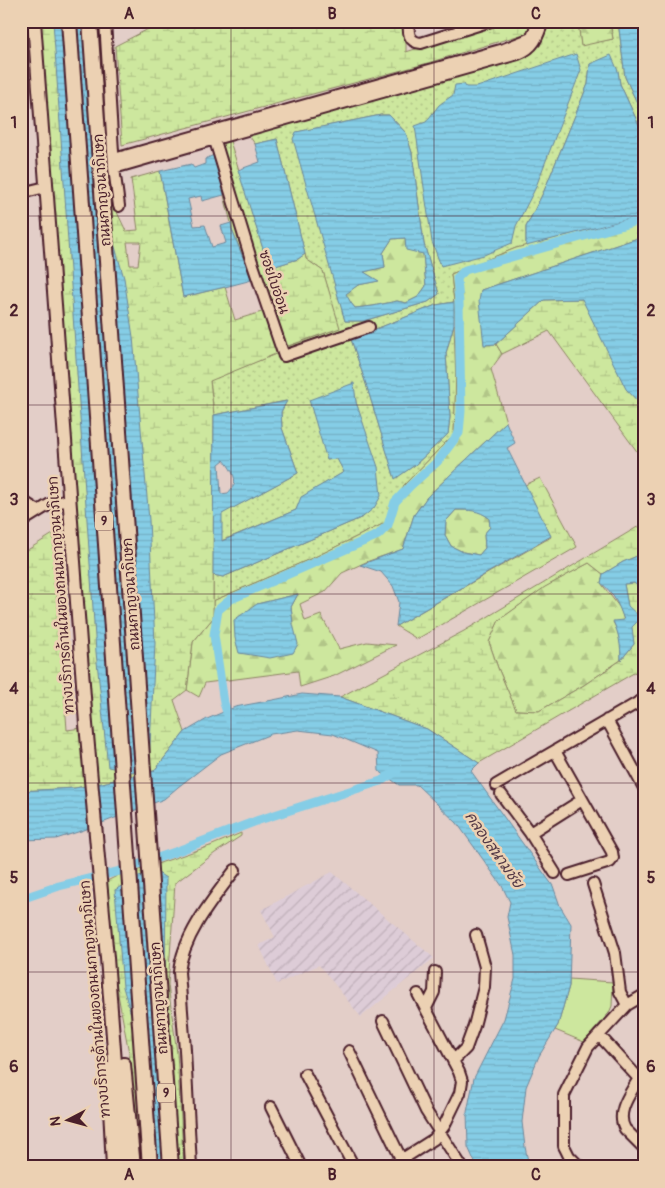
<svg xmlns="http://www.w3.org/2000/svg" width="665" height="1188" viewBox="0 0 665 1188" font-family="Pangolin,'Playpen Sans Thai',sans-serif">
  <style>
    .industrial { fill: url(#industrial-furrows) }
    .grass { fill: url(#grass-dots); stroke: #8c8364; fill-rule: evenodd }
    .forest { fill: url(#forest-firs); stroke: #8c8364; fill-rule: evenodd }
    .wetland { fill: url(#wetland-marsh); stroke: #8c8364; fill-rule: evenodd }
    .garden { fill: #cde79e; stroke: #8c8364 }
    .water { fill: url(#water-rules); stroke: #6d879b; fill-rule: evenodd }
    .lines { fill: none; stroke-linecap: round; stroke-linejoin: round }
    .canal { stroke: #85cde6; stroke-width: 9 }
    .minor-casing { stroke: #4a1f2b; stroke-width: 14 }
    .major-casing { stroke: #4a1f2b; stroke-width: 16 }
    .highway-casing { stroke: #4a1f2b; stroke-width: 18 }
    .minor { stroke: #ecd1b3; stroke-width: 10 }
    .major { stroke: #ecd1b3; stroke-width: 12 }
    .highway { stroke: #ecd1b3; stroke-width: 14 }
    .grid { fill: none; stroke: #4a1f2b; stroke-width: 1; stroke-opacity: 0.55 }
    .labels { text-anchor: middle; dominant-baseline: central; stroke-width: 5; stroke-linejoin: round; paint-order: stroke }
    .shield { fill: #ecd1b3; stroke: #7b5454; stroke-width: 1 }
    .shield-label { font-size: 12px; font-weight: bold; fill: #4a1f2b }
    .street-label { font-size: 14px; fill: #4a1f2b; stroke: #ecd1b3 }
    .water-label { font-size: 15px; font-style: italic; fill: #533947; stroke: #ecd1b3 }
    .neatline { fill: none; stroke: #4a1f2b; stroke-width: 2 }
    .grid-label { font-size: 16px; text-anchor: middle; font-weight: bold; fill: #4a1f2b }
  </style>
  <defs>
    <pattern id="industrial-furrows" width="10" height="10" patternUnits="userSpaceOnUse" patternTransform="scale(1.25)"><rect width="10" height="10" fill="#ddccd7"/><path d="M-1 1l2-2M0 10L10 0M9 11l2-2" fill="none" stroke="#bfafb9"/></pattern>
    <pattern id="grass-dots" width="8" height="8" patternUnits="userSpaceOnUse" patternTransform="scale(1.25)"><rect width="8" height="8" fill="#cde79e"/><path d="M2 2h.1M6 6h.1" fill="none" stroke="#b2c688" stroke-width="1.8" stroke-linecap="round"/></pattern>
    <pattern id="forest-firs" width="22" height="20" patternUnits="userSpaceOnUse" patternTransform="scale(1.25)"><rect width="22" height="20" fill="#cde79e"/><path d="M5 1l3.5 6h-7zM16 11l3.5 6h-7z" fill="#b2c688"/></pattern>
    <pattern id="wetland-marsh" width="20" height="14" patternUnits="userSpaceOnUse" patternTransform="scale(1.25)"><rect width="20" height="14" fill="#cde79e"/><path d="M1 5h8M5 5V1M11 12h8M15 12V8" fill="none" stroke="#b2c688"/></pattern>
    <pattern id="water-rules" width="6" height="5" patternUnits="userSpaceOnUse" patternTransform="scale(1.25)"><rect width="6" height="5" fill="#85cde6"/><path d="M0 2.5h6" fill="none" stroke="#74b0c5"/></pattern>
  </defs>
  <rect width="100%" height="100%" fill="#e3cec8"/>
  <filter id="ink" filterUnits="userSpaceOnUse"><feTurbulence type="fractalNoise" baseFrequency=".02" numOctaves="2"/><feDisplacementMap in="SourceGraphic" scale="10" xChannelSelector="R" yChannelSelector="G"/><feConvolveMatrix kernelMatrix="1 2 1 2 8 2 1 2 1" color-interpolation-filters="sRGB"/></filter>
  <g filter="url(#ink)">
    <!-- industrial -->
    <path class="industrial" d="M332,872L434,958L361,1017L319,965L277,984L259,945L275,937L261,910Z"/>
    <!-- grass -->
    <path class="grass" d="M550,21H578L581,45L613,39L610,21H618L625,77L644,118V136L620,84L618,71L590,64L588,84L544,191L526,227V246L516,248L451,274L454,302L436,305L351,339L366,384L395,478L415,465L448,434L450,417L446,353L454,324L456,384L454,434L404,485L389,521L317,556L213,601V575L223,577L363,517L356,402L353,383L327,460L337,458L344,472L302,497L296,510L221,541V514L298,473L282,428L281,412L286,401L214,415L210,380L278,353L265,311L232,230L231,223L211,144L230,141L269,268L272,301L286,347L339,328L323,271L306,259L277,139L255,144L248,134L416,87L540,46ZM381,115H389L406,133L412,153L424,244L439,294L428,302L363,321H345L297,132Z"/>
    <!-- forest -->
    <path class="forest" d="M578,21H610L613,39L581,46Z
      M644,215V236L481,290L484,344H496L502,354L491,369L506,422L427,497L414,515L403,549L366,562L342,573L325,592L300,604L305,621L321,615L339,649L367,642L396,645L334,676L300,687L298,671L205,683L199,697L187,690L193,642L213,618V601L317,556L389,521L404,485L454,434C456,381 458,326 451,274L516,248ZM298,594L291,607L293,624L257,604Z
      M405,238L423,253L426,286L418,297L406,303L397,301L373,306L355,308L351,303L345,294L358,285L378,281L364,272L385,267L383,253L392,239Z
      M456,510C470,510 478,509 489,518L490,527L484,534L485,548L479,555L463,552L451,546L445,535L446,521Z
      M589,563L603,574L601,583L620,608L624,620L613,622C620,634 621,645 621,660L584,685L539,711L516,710L498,668L489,642L499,620L544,587Z"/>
    <!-- wetland -->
    <path class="wetland" d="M40,21H100L103,80L115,208L126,231L138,230L131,179L160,171L183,297L225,287L235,320L265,311L278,353L210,381L214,415L213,618L193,642L187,690L174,700L185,732L154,771L102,783L75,788L21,791V554L53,534L67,730L81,728L72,481ZM127,242H141L138,265H130Z
      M164,21H406V52L504,21H531L527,33L421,65L122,145L115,46Z
      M305,254L306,259L323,271L340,328L285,347L272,301L269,268L298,259Z
      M583,299L626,388L644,408V461L549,331L502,354L496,344L544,300Z
      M540,478L577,547L417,639L396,626L551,537L525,485Z
      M644,523V553L623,562L603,574L589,563L545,587L499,620L489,642L498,668L516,710L539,711L584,685L621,660L634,644L624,584L634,583L644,591V667L479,763L427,729L340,697L464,631Z
      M241,833V836L215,853L175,883L168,985L177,1053L184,1167H137L129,1053L111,957L107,881L123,873L136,871L210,846Z"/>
    <!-- garden -->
    <path class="garden" d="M569,979L613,982L612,1006L609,1013L584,1042L555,1030L558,1025L569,986Z"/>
    <!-- water -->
    <path class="water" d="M53,21H97L109,226L124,278L133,337L149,520L155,643L149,766L133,772L108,767L96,652Z
      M618,21H644V118L625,77Z
      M576,54L581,70L535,189L516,226L512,243L484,255L441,266L432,242L415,126L426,122L439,105L453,95L455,85L464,84L466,87H477Z
      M611,55L618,71L620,84L644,136V215L526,246V227L544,191L588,84L590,64Z
      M21,107L26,156L21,157Z
      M381,115H389L406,133L412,153L424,244L439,294L428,302L363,321H345L293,139L296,132ZM405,238L406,250L423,254L426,286L418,297L406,303L397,301L373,306L355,308L351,303L346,294L358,285L379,281L364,272L385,267L383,253L392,239Z
      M277,139L305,254L298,259L269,268L238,170L260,162L255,144Z
      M214,155L224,195L202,201L201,196L188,199L194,226L205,225L212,247L226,243L221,226L231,223L232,230L252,280L225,287L183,297L160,171L191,164L194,168L205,164V159Z
      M644,236V408L626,389L582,299L544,300L496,344L484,345L479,301L481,290Z
      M454,302V324L446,353L450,417L448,434L415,465L395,479L366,384L351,339L436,305Z
      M354,383L356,402L378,467L381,496L374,508L363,517L223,577L213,575L214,415L287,401L281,412L282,428L298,473L222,514V541L296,510L301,497L344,472L337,459L327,460L309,400ZM224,460C229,466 237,477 234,485C234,486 229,492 228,493L221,494L219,464Z
      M506,422L515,443L507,448L551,536L396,626L399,602L393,586L381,572L360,565L403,549L414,515L427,497ZM456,510C469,510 479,510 489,518L490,527L484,534L485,548L479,555L463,552L451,546L445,535L446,521Z
      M644,553V591L634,583L624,584L628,606L641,618L632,627L634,644L621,660C621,645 619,634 613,621L624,620C619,605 613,592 601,583L603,574L623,562Z
      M298,594L291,607L293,624L298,644L293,653L270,658L239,653L235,638L234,620L257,604Z
      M302,694L340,697L427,729L479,763L471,771L553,886L560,906L571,924L569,986L558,1025L539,1056L526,1087L522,1122L525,1147L528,1161L531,1167H477L468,1147L467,1112L474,1078L504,1019L515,979V955L507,917L510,902L502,886L457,823L417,785H399L379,771L378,753L333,734L298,730L271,734L221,754L178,787L164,799L84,830L56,839L21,840V791L75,788L102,783L154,771L185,732L207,719L235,707L273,700Z
      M155,871L166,878L165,991L177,1167H142L134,1025L123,987L115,890L136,877Z"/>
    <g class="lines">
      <!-- canal -->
      <path class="canal" d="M230,721L224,703L214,635L218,610L231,599L378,535L388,525L395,502L410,486L437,462L459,433L461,411L459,302L457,278L465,270L644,219
        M21,899L59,886L120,871L175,852L259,820L381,781L397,771"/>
      <!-- minor casing -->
      <g class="minor-casing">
        <path id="minor" d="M105,21L114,168L119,206
          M409,21C408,32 408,42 421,43L491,21
          M459,21L460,31
          M213,134L250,256L284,356L369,327
          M114,159L504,49L529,39L532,37L535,29
          M114,168L215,139L518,54C534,48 538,37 543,21
          M21,193L46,187
          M21,500L38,511
          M21,522L50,504L69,500
          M607,720L644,788
          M555,751L612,852L613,858L610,862L569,875
          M496,785L644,699
          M501,794L530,833L555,873
          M530,833L582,800
          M593,884L615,953L620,992L627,1005
          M426,1008L434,992L435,972
          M383,1021L426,1111L462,1167
          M599,1035L643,1083
          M349,1051L405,1167
          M453,1061L466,1048L474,1026L484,987L485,967L476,935
          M305,1074L354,1167
          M639,1078C631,1093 615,1112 625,1129L644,1148
          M271,1107L301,1167
          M191,1167L185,1050L179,972C183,935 214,898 235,870
          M390,1167L434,1139L444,1126L460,1093L462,1081L459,1072L418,994
          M580,1167L569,1156L564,1146V1095L588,1047L627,1005L644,995"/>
      </g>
      <!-- major casing -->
      <g class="major-casing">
        <path id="major" d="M34,21L86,724L107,958L123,1167
          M124,1064L134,1167
          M108,1069L113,1167"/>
      </g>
      <!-- highway casing -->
      <g class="highway-casing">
        <path id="highway" d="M69,21L150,1167
          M90,21L171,1167"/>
      </g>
      <!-- minor -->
      <use href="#minor" class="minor"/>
      <!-- major -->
      <use href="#major" class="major"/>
      <!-- highway -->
      <use href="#highway" class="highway"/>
    </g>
  </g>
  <!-- grid -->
  <path class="grid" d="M231,21V1167M434,21V1167M21,216H644M21,405H644M21,594H644M21,783H644M21,972H644"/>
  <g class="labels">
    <!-- shield labels -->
    <g class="shield">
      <rect x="95" y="511.5" width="18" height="19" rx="4"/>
      <rect x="157" y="1083.5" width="18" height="19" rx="4"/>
    </g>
    <g class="shield-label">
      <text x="104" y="521">9</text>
      <text x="166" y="1093">9</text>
    </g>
    <!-- street labels -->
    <g class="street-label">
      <text transform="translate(102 190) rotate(-94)">ถนนกาญจนาภิเษก</text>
      <text transform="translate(274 282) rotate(71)">ซอยใบอ่อน</text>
      <text transform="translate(131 594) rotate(-94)">ถนนกาญจนาภิเษก</text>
      <text transform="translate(61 595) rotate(-94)">ทางบริการด้านในของถนนกาญจนาภิเษก</text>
      <text transform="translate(159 998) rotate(-94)">ถนนกาญจนาภิเษก</text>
      <text transform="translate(95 999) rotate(-95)">ทางบริการด้านในของถนนกาญจนาภิเษก</text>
    </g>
    <!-- water labels -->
    <g class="water-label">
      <text transform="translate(494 850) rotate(55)">คลองสนามชัย</text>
    </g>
  </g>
  <!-- margin -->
  <rect width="665" height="1188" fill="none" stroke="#ecd1b3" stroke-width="55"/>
  <!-- north arrow -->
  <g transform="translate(68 1120) rotate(264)" stroke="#ecd1b3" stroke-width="4" paint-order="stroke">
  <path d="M0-4L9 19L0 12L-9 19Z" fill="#4a1f2b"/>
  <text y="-8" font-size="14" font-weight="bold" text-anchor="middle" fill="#4a1f2b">N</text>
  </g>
  <rect x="28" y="28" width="610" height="1132" class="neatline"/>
  <g class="grid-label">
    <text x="129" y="19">A</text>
    <text x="332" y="19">B</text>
    <text x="536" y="19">C</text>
    <text x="14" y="128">1</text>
    <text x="651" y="128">1</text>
    <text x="14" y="316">2</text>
    <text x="651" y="316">2</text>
    <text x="14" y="505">3</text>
    <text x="651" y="505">3</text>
    <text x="14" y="694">4</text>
    <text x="651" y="694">4</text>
    <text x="14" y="883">5</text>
    <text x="651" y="883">5</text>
    <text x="14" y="1072">6</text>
    <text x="651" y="1072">6</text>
    <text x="129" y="1180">A</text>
    <text x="332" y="1180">B</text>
    <text x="536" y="1180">C</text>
  </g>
</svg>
